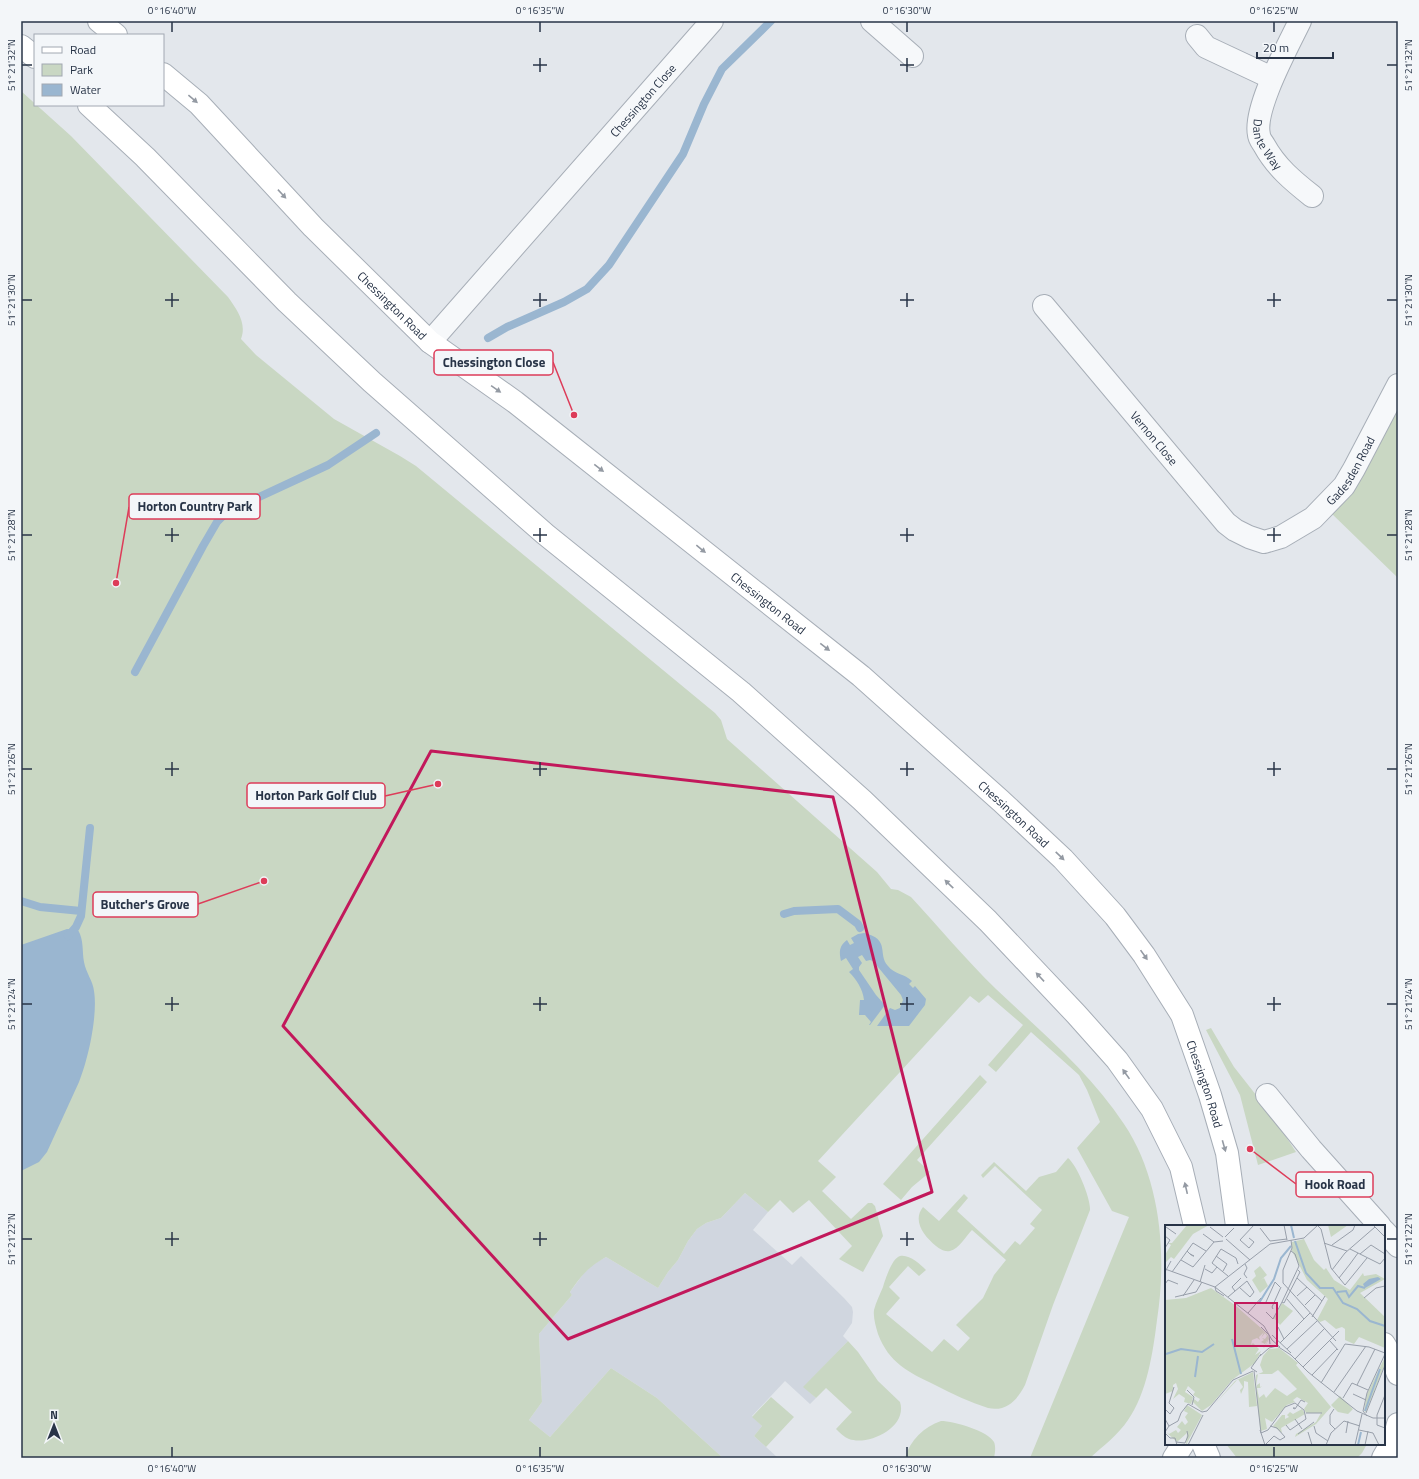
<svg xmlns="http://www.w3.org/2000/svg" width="1419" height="1479" viewBox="0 0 1419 1479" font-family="'Titillium Web',sans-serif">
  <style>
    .built { fill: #d0d6df }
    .green { fill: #c9d7c3 }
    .water { fill: #9ab6d0 }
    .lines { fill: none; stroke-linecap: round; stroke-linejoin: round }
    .stream { stroke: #9ab6d0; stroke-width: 8 }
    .street-casing { stroke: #a7aeb7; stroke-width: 24 }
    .secondary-casing { stroke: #a7aeb7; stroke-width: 24 }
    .street { stroke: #f6f8fa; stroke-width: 22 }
    .secondary { stroke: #fff; stroke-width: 22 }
    .oneway { fill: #949aa3 }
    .marked { fill: none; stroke: #c2185b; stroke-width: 3; stroke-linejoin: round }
    .ticks { fill: none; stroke: #283447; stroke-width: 1.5 }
    .labels { text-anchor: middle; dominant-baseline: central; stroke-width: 3.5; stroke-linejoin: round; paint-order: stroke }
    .street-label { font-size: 12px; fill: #283447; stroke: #f3f6f9 }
    .inset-river { fill: none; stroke: #9ab6d0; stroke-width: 2 }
    .inset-road { fill: none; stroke: #989faa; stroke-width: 1 }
    .view { fill: #c2185b; fill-opacity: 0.15; stroke: #c2185b; stroke-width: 2 }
    .inset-edge { fill: none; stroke: #283447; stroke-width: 2 }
    .leader { fill: none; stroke: #dd3c59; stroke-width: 1.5 }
    .callout-dot { fill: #dd3c59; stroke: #f3f6f9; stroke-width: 1.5 }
    .callout { fill: #f3f6f9; stroke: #dd3c59; stroke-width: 1.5 }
    .callout-label { font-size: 13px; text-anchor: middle; font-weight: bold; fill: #283447 }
    .neatline { fill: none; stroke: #283447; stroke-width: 1.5 }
    .ticks-label { font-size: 10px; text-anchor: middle; fill: #283447 }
  </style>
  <rect width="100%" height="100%" fill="#e3e7ec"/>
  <!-- built -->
  <path class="built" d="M745,1193L768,1212L753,1230L792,1265L801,1256L844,1298L852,1307L853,1312L852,1323L843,1336L848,1341L804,1387L816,1398L810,1404L785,1381L752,1416L762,1426L754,1436L778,1458H723L657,1398L611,1368L550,1437L529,1420L542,1402L539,1334L572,1295L570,1292L584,1273L592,1265L606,1257L658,1288L668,1272L678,1260L688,1241L697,1229L706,1223L721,1218Z"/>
  <!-- green -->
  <path class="green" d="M21,91L71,136L228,297C237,310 247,323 241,339L256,355L334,419L400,456L416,466L715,713L721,720L727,739L877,872L891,889L898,890L911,897C939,927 966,960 996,989C1041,1032 1089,1071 1124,1124C1161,1179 1167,1256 1157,1320C1153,1352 1147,1393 1128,1420C1118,1435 1103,1446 1090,1458H1030L1129,1217L1112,1211L1077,1148L1100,1122L1087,1090L1079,1075L1031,1032L996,1072L988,1065L1023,1025L988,995L979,1003L970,996L818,1161L836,1177L822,1191L851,1219L868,1203H872L875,1206L883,1236L863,1272L839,1259L852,1246L809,1200L793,1213L780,1200L768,1212L745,1193L721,1218L706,1223L697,1229L688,1241L678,1260L668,1272L658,1288L606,1257C587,1268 582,1275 570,1292L572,1295L539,1334L542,1402L529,1420L550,1437L611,1368L657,1398L723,1458H21Z
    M1398,400V578L1329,511Z
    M1211,1028L1234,1067L1271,1114L1296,1152L1258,1165L1240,1095L1206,1030Z
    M980,1075L987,1082L917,1160L930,1172L912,1187L901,1200L883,1184Z
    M1068,1158C1077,1165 1091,1199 1090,1210L1053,1305L1025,1385C1017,1400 1007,1412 988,1408C970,1402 952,1394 935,1385C908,1372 889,1363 878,1334C876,1327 873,1318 874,1310C876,1302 880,1294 883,1287C885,1280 892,1258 900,1256C909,1254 920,1264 926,1270L919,1276L908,1266L889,1287L900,1298L886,1314L932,1352L944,1339L958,1351L970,1338L956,1325L983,1298L994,1275L1006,1260L972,1230C966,1236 959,1249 950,1251C944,1252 940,1249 936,1246C924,1236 912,1221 923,1207L939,1221L964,1194L968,1198L957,1211L1004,1254L1015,1241L1020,1245L1035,1228L1030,1224L1042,1210L995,1166L983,1178L981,1175L994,1162L1026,1191L1039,1177L1056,1172Z
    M848,1341L858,1352L878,1381L900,1402C908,1427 869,1446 849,1439C844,1437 840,1433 836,1429L852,1412L826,1388L816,1398L803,1387Z
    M771,1397L794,1417L766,1447L754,1436L762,1426L752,1417Z
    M941,1421C954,1421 988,1431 994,1442C996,1447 995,1453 994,1458H905C910,1440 924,1427 941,1421Z
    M1226,1444H1367L1362,1453L1357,1458H1237Z"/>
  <!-- water -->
  <path class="water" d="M67,929L78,930C84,940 82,951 84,962C86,973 93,981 94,991C98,1015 88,1060 79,1082L47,1152L39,1162L21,1171V945Z
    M864,933C891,939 877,954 888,966C894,974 905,974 912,981L909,984L913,988L915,986L926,999L925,1005L909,1026H877L890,1008L895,1010L900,1008L903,1000L901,995L873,961L870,960L866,961L862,955L858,957L862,963L859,967V970L876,995L885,1005L870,1025H869L871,1022L865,1015H859L860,1000H864C863,989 856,979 849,972L853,969L846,958L841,961C839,952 839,946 847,940L850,945L854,943L851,938L858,934Z"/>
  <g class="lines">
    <!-- stream -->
    <path class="stream" d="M488,338L507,327L564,302L587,289L609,265L683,154L704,104L722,69L771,21
      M135,672L203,546L217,522L227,512L328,465L376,433
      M21,901L40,907L81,911
      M784,914L794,911L838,909L858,924L860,928
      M68,936L76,927L81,916L90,828"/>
    <!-- street casing -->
    <g class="street-casing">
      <g id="street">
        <path d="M872,21L912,56"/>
        <path id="s1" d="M1300,21C1288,46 1253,109 1259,135C1259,138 1262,142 1264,145C1276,167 1293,181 1312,196"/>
        <path d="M1197,36L1206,47L1272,78"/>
        <path id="s2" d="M1044,306L1226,523L1235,530L1249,537L1264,542L1281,537L1313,518L1344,486L1354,469L1398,385"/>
        <path id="s3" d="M430,342L712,21"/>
        <path d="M1267,1095L1311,1149L1380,1226"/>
        <path d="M1384,1231L1398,1246"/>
      </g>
    </g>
    <!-- secondary casing -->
    <g class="secondary-casing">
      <g id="secondary">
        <path d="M99,21L116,35"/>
        <path d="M21,46L35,57"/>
        <path id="s4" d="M163,74L199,104L313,227L430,342L515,402L861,676L1001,801L1063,859L1115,916L1144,955L1182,1015L1210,1095L1227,1153L1237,1226"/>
        <path d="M89,105L145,157L287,302L372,382L545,534L741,692L862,800L988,921L1076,1014L1117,1060L1152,1109L1181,1167L1195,1226"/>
        <path d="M1384,1344L1390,1354L1398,1374"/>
        <path d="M1203,1444L1209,1458"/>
        <path d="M1174,1458L1183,1444"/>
        <path d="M1383,1458L1394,1439L1398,1424"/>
      </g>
    </g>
    <!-- street -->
    <use href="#street" class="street"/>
    <!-- secondary -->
    <use href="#secondary" class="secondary"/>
  </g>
  <!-- one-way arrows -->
  <defs><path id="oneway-solid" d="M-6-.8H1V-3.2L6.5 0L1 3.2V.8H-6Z"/></defs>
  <g class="oneway">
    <use href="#oneway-solid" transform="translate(193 99) rotate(40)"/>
    <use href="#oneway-solid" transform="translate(282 194) rotate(47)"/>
    <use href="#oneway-solid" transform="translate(496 389) rotate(35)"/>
    <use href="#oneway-solid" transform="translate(599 468) rotate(38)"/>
    <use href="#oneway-solid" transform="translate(701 549) rotate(39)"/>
    <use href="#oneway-solid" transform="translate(825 647) rotate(38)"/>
    <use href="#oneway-solid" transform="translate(1060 856) rotate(44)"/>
    <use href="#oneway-solid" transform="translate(949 884) rotate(-136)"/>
    <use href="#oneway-solid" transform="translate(1144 955) rotate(55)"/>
    <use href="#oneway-solid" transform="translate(1040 977) rotate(-133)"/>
    <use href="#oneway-solid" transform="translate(1126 1074) rotate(-125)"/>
    <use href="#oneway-solid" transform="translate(1224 1146) rotate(74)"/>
    <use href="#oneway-solid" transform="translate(1186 1188) rotate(-103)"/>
  </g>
  <!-- marked area -->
  <path class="marked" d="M431,751L833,797L932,1192L568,1339L283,1026Z"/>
  <!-- ticks -->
  <path class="ticks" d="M172,22V32M540,22V32M907,22V32M1274,22V32M540,58V72M907,58V72M22,65H32M533,65H547M900,65H914M1387,65H1397M172,293V307M540,293V307M907,293V307M1274,293V307M22,300H32M165,300H179M533,300H547M900,300H914M1267,300H1281M1387,300H1397M172,528V542M540,528V542M907,528V542M1274,528V542M22,535H32M165,535H179M533,535H547M900,535H914M1267,535H1281M1387,535H1397M172,762V776M540,762V776M907,762V776M1274,762V776M22,769H32M165,769H179M533,769H547M900,769H914M1267,769H1281M1387,769H1397M172,997V1011M540,997V1011M907,997V1011M1274,997V1011M22,1004H32M165,1004H179M533,1004H547M900,1004H914M1267,1004H1281M1387,1004H1397M172,1232V1246M540,1232V1246M907,1232V1246M22,1239H32M165,1239H179M533,1239H547M900,1239H914M1387,1239H1397M172,1447V1457M540,1447V1457M907,1447V1457M1274,1447V1457"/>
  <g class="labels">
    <!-- street labels -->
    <g class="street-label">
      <text stroke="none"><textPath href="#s3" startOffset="322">Chessington Close</textPath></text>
      <text stroke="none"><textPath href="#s1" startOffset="134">Dante Way</textPath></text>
      <text stroke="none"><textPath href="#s4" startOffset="326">Chessington Road</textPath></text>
      <text stroke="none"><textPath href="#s2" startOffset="172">Vernon Close</textPath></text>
      <text stroke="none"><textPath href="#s2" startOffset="442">Gadesden Road</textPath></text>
      <text stroke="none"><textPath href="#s4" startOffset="806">Chessington Road</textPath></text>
      <text stroke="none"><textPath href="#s4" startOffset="1130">Chessington Road</textPath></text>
      <text stroke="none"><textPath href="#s4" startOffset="1466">Chessington Road</textPath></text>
    </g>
  </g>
  <!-- overview -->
  <g transform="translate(1165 1225)">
    <rect width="220" height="220" fill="#e3e7ec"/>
    <path d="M22,0H44L28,9L9,34L6,32L0,38V30L6,20L3,18H7ZM163,0H183L166,12ZM139,14L149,35L159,45L161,43L169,55L185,65L198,48L199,51L211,49L220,54L195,68L220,92V123L194,112L189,119L180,115V104L177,102L171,104L160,95L155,97L152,95L163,74L142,55L127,26V17ZM95,41L102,50L96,55L99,53L103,61L95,68L87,55L91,51L89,46ZM46,63L71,81L97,104L102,109L103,111L104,114L99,123L97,120L100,121L103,114L100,119L96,117L99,115L97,113L100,114L102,111L100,108L96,113L99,107L94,112L95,115L92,113L87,115L86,120L88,118L94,124L90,130L96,126L90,138L67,155L46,180L37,186L27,176L26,179L19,177L20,173L14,169L8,174L13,164L11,158L8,160V166L0,169V75L21,73ZM23,161L30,167L28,170L35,174L33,177L29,174L27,176L28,172L20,167ZM117,78L128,86L115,100L109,93ZM114,123L133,138L131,140L166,182L151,199L130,212L131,209L151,197L156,188H141L139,184L143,178L132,172L128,175L130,177L122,180L107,197L100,193L102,204L96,206L95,202L91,163L92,160L95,158V162L97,161L95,163H92L94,173L99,169L101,173L110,163L122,171L132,164L113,145L107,149H93L91,161V150L98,147L95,140L98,131L104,124ZM220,132V139L201,187L199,186L202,169ZM88,147L92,181L84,182L83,157L79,156V162L76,169L75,165L78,162L73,154L49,180L70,156ZM175,171L188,184L183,189L173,187L166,180ZM22,180L37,190L21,220L22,208L12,217L1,207L4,209L11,205L13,208L16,205L12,202L17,196L20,200L23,197L20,192L23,188L19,186ZM137,184L140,189L116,203L117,208L108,201L117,190H120V194L124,192L122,190L125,187L128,189Z" fill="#c9d7c3" fill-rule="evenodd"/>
    <path d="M213,52L216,54L200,63L198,59L204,54Z" fill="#9ab6d0"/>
    <path class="inset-river" d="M126,0L129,13M130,16L141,48L155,63H168L178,78L192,84L205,96L220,101M172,67L181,66L184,72L193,61L200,63M94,78L109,54L116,33L126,21M67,114L76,149M1,129L16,124L37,127L49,119M30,152L33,131M200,186L215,144M193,220L196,207"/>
    <path class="inset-road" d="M119,0L122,15M152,0L156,4L166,43L180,60L202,33M208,0L220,12M1,2L11,9M45,2L58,12M95,3L105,16L122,14M38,9L49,17L58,16M0,11L5,15L0,23M60,12L69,3M84,13L89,17L84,23L75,15L89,0M61,14L85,35M126,15L127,23L118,45V58L171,116M159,18L182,26M167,20L188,5L190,0M206,20L220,29M185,24L215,39L220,33M22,26L25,29L28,31H29L25,29M126,26L130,29L134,41L117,77L119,78L135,47L133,45M195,29L206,20M51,31L62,39L58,46M16,35L28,42L49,17M80,39L82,43L79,49L82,53M185,39L193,28M0,44L50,62M40,44L47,48L52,42M167,45L180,28L210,2M0,47L6,36M7,47L28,18L41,26M63,51L47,38L56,24L71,33L73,39M132,53L157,76M174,53L185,39M35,57L40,40M0,59L3,55L13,59M50,62L105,19L139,13L153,0M50,62L99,101L107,115L115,122M50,62L51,66L59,71M74,62L85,72L89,67L82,56M70,66L67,62L76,53M18,71L29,55M132,71L142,62M10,72L31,67L37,57M63,72L82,56M199,73L211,63L220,61M122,74L139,94M101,77L110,57L115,62M140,80L150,70M108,84L107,82L116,62M101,87L108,94L117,77M83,88L96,73M147,92L160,71M96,102L104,110L105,119M113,102L119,114M107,110L126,128M165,116L173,125M115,118L145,88M122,124L152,96M95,131L104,123L112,121L126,130L143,147L192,186L208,193H220M130,134L160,103M138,142L174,106M89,146L96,208M92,147L86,143L96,129M147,150L172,124M156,158L180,119L204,122L220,128M192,160L210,124M22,165L29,172L27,180M169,167L201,121M188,169L201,175M220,170L212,190V200L220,203M178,173L187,158L203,165M130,183H128L130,184L136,175L140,177M169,184L165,190V199L170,204M1,185L5,189L9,183L4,178L9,162M16,188L23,179L37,187L42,186L68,155L88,146M141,188H157M201,188L220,140M202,191L198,186L202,168L220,129M0,194L4,201L0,207M130,194L137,204M4,201L13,196L16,188M149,201L151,208L163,216M95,205L100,220M194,205L208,208L214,220M143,207L147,220M0,208L5,213H10L12,220M96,208L103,205L120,182L130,178L139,185L141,194L125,205L121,200M181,208L183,196M133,209L149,197M11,217L20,218L23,211L22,206M23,220L38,190M100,220L109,211L115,215L120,212L112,203L105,201M161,220L166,208L179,196L195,201M190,220L197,189M200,220L203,206"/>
    <path class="view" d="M70,78H112V121H70Z"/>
    <rect width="220" height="220" class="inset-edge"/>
  </g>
  <!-- callouts -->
  <path class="leader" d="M574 415L553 362M116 583L129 507M438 784L385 796M264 881L198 904M1250 1149L1296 1184"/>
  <g class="callout-dot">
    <circle cx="574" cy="415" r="4"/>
    <circle cx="116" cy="583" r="4"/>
    <circle cx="438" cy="784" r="4"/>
    <circle cx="264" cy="881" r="4"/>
    <circle cx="1250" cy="1149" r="4"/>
  </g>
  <g class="callout">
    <rect x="434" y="350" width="119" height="25" rx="4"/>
    <rect x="129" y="494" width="131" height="25" rx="4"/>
    <rect x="247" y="783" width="138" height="25" rx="4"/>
    <rect x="93" y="892" width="105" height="25" rx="4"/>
    <rect x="1296" y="1172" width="77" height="25" rx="4"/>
  </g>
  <g class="callout-label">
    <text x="494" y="367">Chessington Close</text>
    <text x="195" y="511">Horton Country Park</text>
    <text x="316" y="800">Horton Park Golf Club</text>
    <text x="145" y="909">Butcher's Grove</text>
    <text x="1335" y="1189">Hook Road</text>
  </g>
  <!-- border -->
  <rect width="1419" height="1479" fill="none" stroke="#f3f6f9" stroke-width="44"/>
  <!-- legend -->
  <rect x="34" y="34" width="130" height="72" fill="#f3f6f9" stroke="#a2a8b2"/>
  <rect x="42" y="47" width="20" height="6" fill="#ffffff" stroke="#a2a8b2"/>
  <text x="70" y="54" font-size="12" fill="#283447">Road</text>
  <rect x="42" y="64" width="20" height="12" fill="#c9d7c3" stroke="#a2a8b2"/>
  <text x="70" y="74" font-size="12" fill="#283447">Park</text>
  <rect x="42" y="84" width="20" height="12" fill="#9ab6d0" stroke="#a2a8b2"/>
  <text x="70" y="94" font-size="12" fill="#283447">Water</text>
  <!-- north arrow -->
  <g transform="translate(54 1425)" stroke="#f3f6f9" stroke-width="3" paint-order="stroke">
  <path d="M0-3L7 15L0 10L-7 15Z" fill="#283447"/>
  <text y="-6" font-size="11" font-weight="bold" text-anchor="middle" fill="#283447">N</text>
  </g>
  <!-- scale -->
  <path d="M1257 52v6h76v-6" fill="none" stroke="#283447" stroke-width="2"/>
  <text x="1263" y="52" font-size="12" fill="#283447" stroke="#f3f6f9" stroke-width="3" paint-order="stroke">20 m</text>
  <rect x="22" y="22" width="1375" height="1435" class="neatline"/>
  <g class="ticks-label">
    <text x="172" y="14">0°16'40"W</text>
    <text x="540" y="14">0°16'35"W</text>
    <text x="907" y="14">0°16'30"W</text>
    <text x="1274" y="14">0°16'25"W</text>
    <text transform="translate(11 65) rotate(-90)" y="4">51°21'32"N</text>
    <text transform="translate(1408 65) rotate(-90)" y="4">51°21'32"N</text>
    <text transform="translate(11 300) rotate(-90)" y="4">51°21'30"N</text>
    <text transform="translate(1408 300) rotate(-90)" y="4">51°21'30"N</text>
    <text transform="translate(11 535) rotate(-90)" y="4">51°21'28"N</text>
    <text transform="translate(1408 535) rotate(-90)" y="4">51°21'28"N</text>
    <text transform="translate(11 769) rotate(-90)" y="4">51°21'26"N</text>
    <text transform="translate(1408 769) rotate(-90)" y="4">51°21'26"N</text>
    <text transform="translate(11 1004) rotate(-90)" y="4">51°21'24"N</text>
    <text transform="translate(1408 1004) rotate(-90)" y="4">51°21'24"N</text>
    <text transform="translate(11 1239) rotate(-90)" y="4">51°21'22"N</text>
    <text transform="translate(1408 1239) rotate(-90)" y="4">51°21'22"N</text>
    <text x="172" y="1472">0°16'40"W</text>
    <text x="540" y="1472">0°16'35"W</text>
    <text x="907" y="1472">0°16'30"W</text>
    <text x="1274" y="1472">0°16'25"W</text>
  </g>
</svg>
